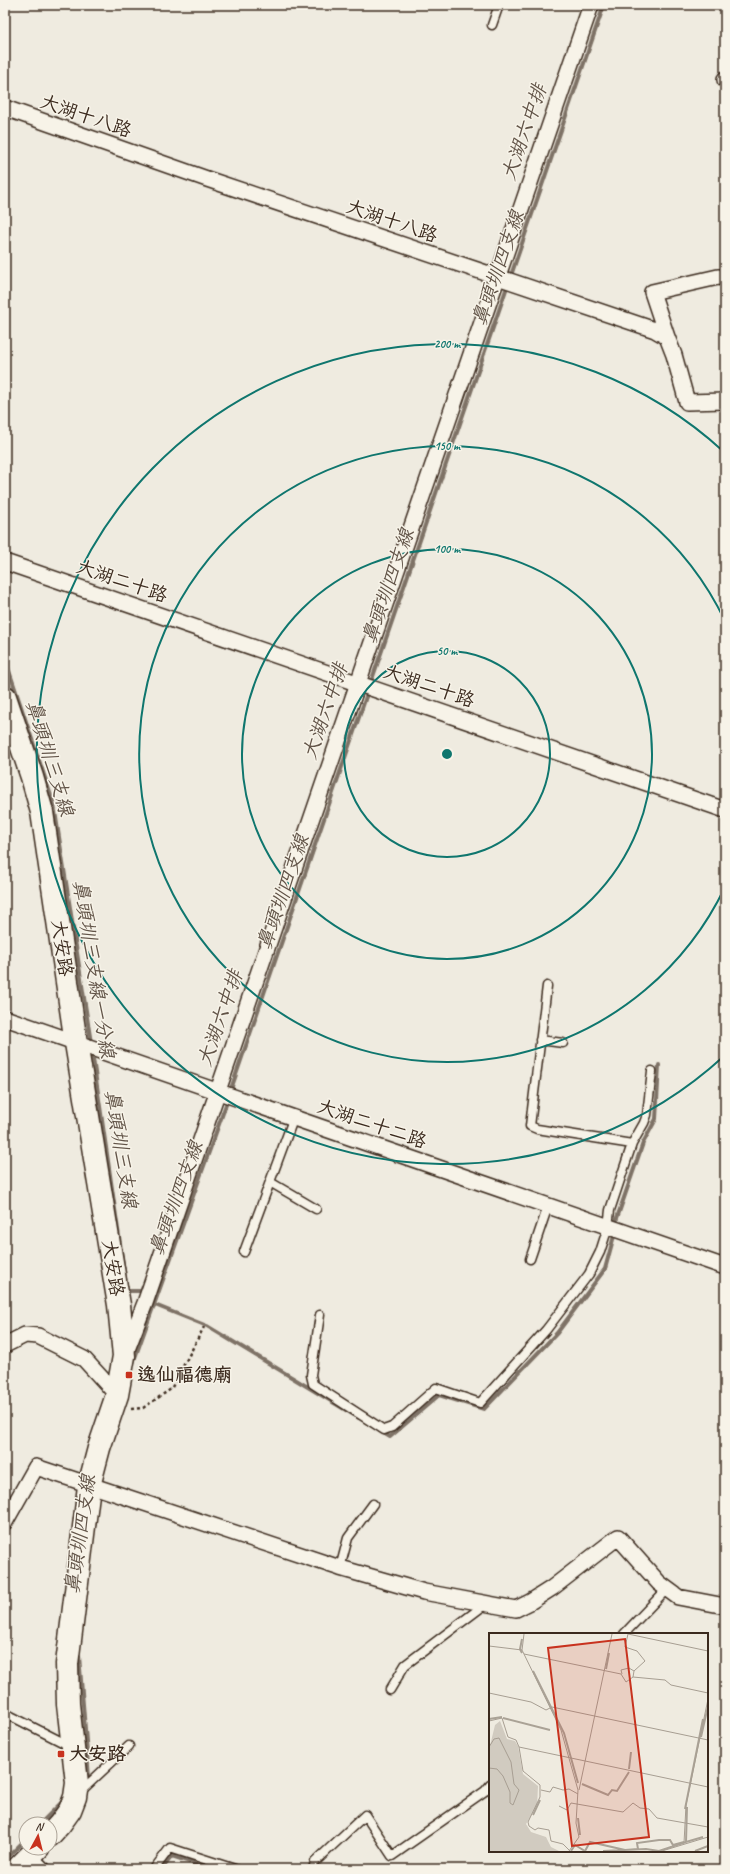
<svg xmlns="http://www.w3.org/2000/svg" width="730" height="1874" viewBox="0 0 730 1874" font-family="Caveat,'LXGW WenKai TC',sans-serif">
  <style>
    .lines { fill: none; stroke-linecap: round; stroke-linejoin: round }
    .stream { stroke: #7e7266; stroke-width: 4 }
    .lane-casing { stroke: #3b2a1e; stroke-width: 11 }
    .street-casing { stroke: #3b2a1e; stroke-width: 18 }
    .secondary-casing { stroke: #3b2a1e; stroke-width: 25 }
    .path { stroke: #3b2a1e; stroke-width: 2.5; stroke-dasharray: 3 3; stroke-linecap: butt }
    .lane { stroke: #f7f3e8; stroke-width: 8 }
    .street { stroke: #f7f3e8; stroke-width: 15 }
    .secondary { stroke: #f7f3e8; stroke-width: 22 }
    .ring { fill: none; stroke: #0f766e; stroke-width: 2 }
    .poi-dot { fill: #c8321e; stroke: #f7f3e8; stroke-width: 1.5 }
    .labels { text-anchor: middle; dominant-baseline: central; stroke-width: 3; stroke-linejoin: round; paint-order: stroke }
    .street-label { font-size: 19px; fill: #3b2a1e; stroke: #f7f3e8 }
    .poi-label { font-size: 19px; font-weight: bold; fill: #3b2a1e; stroke: #f7f3e8; text-anchor: start }
    .water-label { font-size: 20px; font-style: italic; fill: #625448; stroke: #f7f3e8 }
    .inset-river { fill: none; stroke: #aaa296; stroke-width: 2 }
    .inset-road { fill: none; stroke: #a79e92; stroke-width: 1 }
    .view { fill: #c8321e; fill-opacity: 0.15; stroke: #c8321e; stroke-width: 2 }
    .inset-edge { fill: none; stroke: #3b2a1e; stroke-width: 2 }
    .centre { fill: #0f766e; stroke: #f7f3e8; stroke-width: 2 }
    .ring-label { font-size: 12px; text-anchor: middle; font-weight: bold; fill: #0f766e; stroke: #f7f3e8; stroke-width: 3; stroke-linejoin: round; paint-order: stroke }
  </style>
  <rect width="100%" height="100%" fill="#efebe0"/>
  <filter id="ink" filterUnits="userSpaceOnUse"><feTurbulence type="fractalNoise" baseFrequency=".025" numOctaves="2"/><feDisplacementMap in="SourceGraphic" scale="8" xChannelSelector="R" yChannelSelector="G"/><feConvolveMatrix kernelMatrix="1 2 1 2 8 2 1 2 1" color-interpolation-filters="sRGB"/></filter>
  <g filter="url(#ink)">
    <g class="lines">
      <!-- stream -->
      <path class="stream" d="M5,659L54,805L91,1043
        M92,1052L127,1291
        M230,1092L604,5
        M616,1225L617,1218L643,1143L656,1119L659,1065
        M127,1291H142L143,1286
        M155,1305L207,1326L359,1418
        M133,1363L228,1099
        M380,1431L390,1437L439,1395L484,1409L557,1333L605,1269L615,1232
        M79,1656L89,1778L86,1781
        M40,1824L64,1800
        M5,1860L26,1839
        M162,1869L172,1856L211,1869"/>
      <!-- lane casing -->
      <g class="lane-casing">
        <path id="lane" d="M492,25L499,5
          M540,1040L563,1043
          M632,1144L644,1123L647,1115L652,1071
          M270,1182L316,1209
          M244,1252L294,1117
          M530,1259L548,1206
          M320,1315L311,1375L313,1384L384,1430L392,1427L436,1388L480,1403L546,1330L589,1274L600,1252L608,1227L610,1210L632,1144L537,1129L530,1126L547,986
          M340,1568L348,1538L373,1504
          M624,1634L666,1590
          M390,1690L405,1665L487,1603
          M5,1713L70,1746
          M81,1791L129,1746
          M33,1855L47,1869
          M154,1869L170,1848L235,1869
          M313,1869L315,1862L365,1815L392,1856L485,1791L490,1785"/>
      </g>
      <!-- street casing -->
      <g class="street-casing">
        <path id="street" d="M725,79V80
          M5,108L207,179L655,330L667,337L674,355L687,402L725,401
          M667,337L652,292L718,277L725,278
          M5,562L725,810
          M5,1018L725,1267
          M5,1345L25,1335L38,1336L84,1359L117,1395
          M126,1352L145,1303L591,5
          M5,1522L36,1467L340,1568L424,1592L516,1609L530,1602L552,1588L618,1537L659,1583L678,1597L725,1606"/>
      </g>
      <!-- secondary casing -->
      <g class="secondary-casing">
        <path id="secondary" d="M5,697L32,777L42,812L76,1043L119,1305L124,1356L117,1395L99,1448L89,1486L67,1664L68,1704L77,1783L75,1797L70,1810L60,1824L50,1835
          M17,1869L38,1848"/>
      </g>
      <!-- path -->
      <path class="path" d="M131,1409L143,1408L171,1389L204,1327"/>
      <!-- lane -->
      <use href="#lane" class="lane"/>
      <!-- street -->
      <use href="#street" class="street"/>
      <!-- secondary -->
      <use href="#secondary" class="secondary"/>
    </g>
  </g>
  <!-- distance rings -->
  <g class="ring">
    <circle cx="447" cy="754" r="103"/>
    <circle cx="447" cy="754" r="205"/>
    <path d="M725 887A308 308 0 1 1 725 621"/>
    <path d="M724 1056A410 410 0 1 1 724 452"/>
  </g>
  <!-- markers -->
  <g class="poi-dot">
    <rect x="125" y="1371" width="8" height="8" rx="2"/>
    <rect x="57" y="1750" width="8" height="8" rx="2"/>
  </g>
  <g class="labels">
    <!-- street labels -->
    <g class="street-label">
      <text transform="translate(86 116) rotate(19)">大湖十八路</text>
      <text transform="translate(392 221) rotate(19)">大湖十八路</text>
      <text transform="translate(122 581) rotate(19)">大湖二十路</text>
      <text transform="translate(429 686) rotate(19)">大湖二十路</text>
      <text transform="translate(62 948) rotate(82)">大安路</text>
      <text transform="translate(372 1124) rotate(19)">大湖二十二路</text>
      <text transform="translate(113 1268) rotate(81)">大安路</text>
    </g>
    <!-- poi labels -->
    <g class="poi-label">
      <text x="137" y="1375">逸仙福德廟</text>
      <text x="69" y="1754">大安路</text>
    </g>
    <!-- water labels -->
    <g class="water-label">
      <text transform="translate(524 132) rotate(-71)">大湖六中排</text>
      <text transform="translate(498 268) rotate(-71)">鼻頭圳四支線</text>
      <text transform="translate(388 586) rotate(-71)">鼻頭圳四支線</text>
      <text transform="translate(325 711) rotate(-71)">大湖六中排</text>
      <text transform="translate(50 758) rotate(73)">鼻頭圳三支線</text>
      <text transform="translate(283 892) rotate(-71)">鼻頭圳四支線</text>
      <text transform="translate(94 969) rotate(81)">鼻頭圳三支線一分線</text>
      <text transform="translate(220 1018) rotate(-71)">大湖六中排</text>
      <text transform="translate(121 1149) rotate(81)">鼻頭圳三支線</text>
      <text transform="translate(176 1198) rotate(-70)">鼻頭圳四支線</text>
      <text transform="translate(80 1534) rotate(-82)">鼻頭圳四支線</text>
    </g>
  </g>
  <!-- overview -->
  <g transform="translate(489 1633)">
    <rect width="219" height="219" fill="#efebe0"/>
    <path d="M11,88L18,106L26,108L29,113L34,141L49,153L48,173L37,191L42,199L57,204L62,214L70,218H0V117L6,92Z" fill="#d1cbc0"/>
    <path class="inset-river" d="M33,6L31,16L33,20M117,36L120,20M44,38L75,100L89,150M14,85L61,97M0,86L13,84M212,104L219,73M140,136L142,119M93,151L119,162L123,157L128,158L140,139M198,174L197,209L214,204M196,176L214,86M44,182L51,167M89,185L91,202M82,218L86,212L96,218L101,209L136,217L149,216L148,210L170,207H181L184,212L195,209M114,218L157,216L170,218L197,209M206,218L219,213"/>
    <path class="inset-road" d="M35,1L33,17L72,97L89,157L87,190L90,204L80,218M139,1L219,18M139,1L136,14L148,18L156,28L145,38M0,13L33,17M35,21L132,41L137,49L144,44L176,47L182,52L219,60M133,41L132,37L140,35L145,38L144,44M0,60L42,69L57,77L63,74L219,107M0,88L13,85L19,104L27,107L30,114L34,138L51,152V164L39,189L40,193L46,197L49,195L60,197L62,208L74,211L81,218M0,114L5,106L10,105L22,129L25,151L30,157L24,172L21,170V159L14,143L8,136L0,135M30,114L219,154M52,157L61,159L64,154L74,157L80,156L89,161M90,157L123,1M70,173L78,177L82,170L134,179L144,170L151,175L160,176L168,185L219,194M195,210L197,172L219,66M173,218L219,204"/>
    <path class="view" d="M136,6L160,204L83,213L59,15Z"/>
    <rect width="219" height="219" class="inset-edge"/>
  </g>
  <circle cx="447" cy="754" r="6" class="centre"/>
  <g class="ring-label">
    <text x="447" y="348">200 m</text>
    <text x="447" y="450">150 m</text>
    <text x="447" y="553">100 m</text>
    <text x="447" y="655">50 m</text>
  </g>
  <!-- margin -->
  <rect width="730" height="1874" fill="none" stroke="#f7f3e8" stroke-width="20"/>
  <rect x="10" y="10" width="710" height="1854" fill="none" stroke="#3b2a1e" stroke-width="1.5" filter="url(#ink)"/>
  <!-- north arrow -->
  <g transform="translate(38 1836) rotate(7)"><circle r="19" fill="#f7f3e8" stroke="#aca397"/>
  <path d="M0-3L7 15L0 10L-7 15Z" fill="#c8321e"/>
  <text y="-6" font-size="11" font-weight="bold" text-anchor="middle" fill="#3b2a1e">N</text>
  </g>
</svg>
